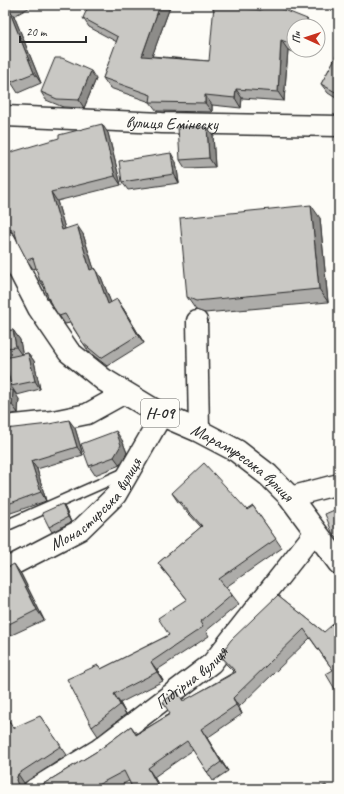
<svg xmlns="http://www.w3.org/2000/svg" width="344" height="794" viewBox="0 0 344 794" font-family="Caveat,sans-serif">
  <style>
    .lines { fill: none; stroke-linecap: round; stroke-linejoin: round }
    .service-casing { stroke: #2b2b2b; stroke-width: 13 }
    .minor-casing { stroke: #2b2b2b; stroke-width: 23 }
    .primary-casing { stroke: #2b2b2b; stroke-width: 25 }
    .service { stroke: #fdfcf7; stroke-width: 10 }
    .minor { stroke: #fdfcf7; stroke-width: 20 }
    .primary { stroke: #fdfcf7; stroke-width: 22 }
    .wall { fill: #adaca9; stroke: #2b2b2b }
    .shaded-wall { fill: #8d8c89; stroke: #2b2b2b }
    .building { fill: #c9c8c4; stroke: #2b2b2b }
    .labels { text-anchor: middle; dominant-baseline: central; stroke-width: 3.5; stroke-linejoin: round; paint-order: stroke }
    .shield { fill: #fdfcf7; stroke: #6a6a68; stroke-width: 1 }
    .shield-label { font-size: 16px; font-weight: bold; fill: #2b2b2b }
    .street-label { font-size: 17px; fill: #2b2b2b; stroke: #fdfcf7 }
  </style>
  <rect width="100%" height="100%" fill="#fdfcf7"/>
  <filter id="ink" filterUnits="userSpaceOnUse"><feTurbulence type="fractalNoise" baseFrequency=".025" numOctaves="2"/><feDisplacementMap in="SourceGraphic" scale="8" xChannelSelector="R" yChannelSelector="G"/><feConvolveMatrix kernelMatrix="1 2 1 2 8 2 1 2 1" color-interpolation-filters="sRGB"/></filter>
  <g filter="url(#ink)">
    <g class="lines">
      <!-- service casing -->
      <g class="service-casing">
        <path id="service" d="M5,526L125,473"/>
      </g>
      <!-- minor casing -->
      <g class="minor-casing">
        <g id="minor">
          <path id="s1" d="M5,116L162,123L339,126"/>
          <path d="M197,321L199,431"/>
          <path d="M5,426L53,421L87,414L125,393"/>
          <path d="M290,497L339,484"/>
          <path id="s2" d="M5,569L80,530L116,495L162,415"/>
          <path id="s3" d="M34,789L99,749L212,663L315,532"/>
        </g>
      </g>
      <!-- primary casing -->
      <g class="primary-casing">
        <g id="primary">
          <path id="s4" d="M5,242L39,308L69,352L104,380L162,415L199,431L237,451L268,475L290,497L339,563"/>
        </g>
      </g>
      <!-- service -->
      <use href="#service" class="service"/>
      <!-- minor -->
      <use href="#minor" class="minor"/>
      <!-- primary -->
      <use href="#primary" class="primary"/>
    </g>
    <!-- wall -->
    <path class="wall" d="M5,5H34L14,16L41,83L18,93L11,82Z
      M170,7L152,56L209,61L294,26V50H305L303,55L288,50L284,101L242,98L241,108L212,105V112L157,111L150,102L110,88L103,78L117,42L89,27L83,18Z
      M339,51V100L328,93L321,84Z
      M96,79L84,108L63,107L46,100L41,92Z
      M207,127L213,135L215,167L185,168L180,160Z
      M108,133L121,185L57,201L65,229L83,234L94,269L95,268L101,277L111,303L123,308L144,343L107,366L89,352L70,323L65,324L50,302L44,287L40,281L36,268L33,269L27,260L16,237L6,224Z
      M176,162L179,183L128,190L122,182Z
      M320,218L328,302L205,313L196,310L187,297Z
      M13,330L20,340L22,354L28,353L34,361L40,389L17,395L11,386L5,359V331Z
      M5,390L19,399L18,413L5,415Z
      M75,428L83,455L37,469L46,501L5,515V429Z
      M122,440L127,453L120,465L95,475L89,466Z
      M172,493L247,510L253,506L282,548L226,587L239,604L206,631L209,636L157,670L163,681L120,703L126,714L98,736L92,727L98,665L101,669L169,635L187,599L164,571L158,563L201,527L178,502Z
      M62,504L65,508L71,522L52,532L49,527Z
      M5,569L21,574L44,620L5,638Z
      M278,595L324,632L333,670L310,638L239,707L242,714L207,738L228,771L213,781L193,750L154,777L161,789H133L129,781L113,789H35L99,750L131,726L137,734L170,714L184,701L234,672L226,664L220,655Z
      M40,716L67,755L24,783L5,789Z"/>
    <!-- shaded-wall -->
    <path class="shaded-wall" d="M7,5L14,16L41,83L34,73Z
      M160,5H169L170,7L149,65L142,56Z
      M307,19L312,26H304Z
      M281,40L288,50L284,101L278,92Z
      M299,50H305L303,55Z
      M91,71L96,79L84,108L79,100Z
      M236,89L242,98L241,108L235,98Z
      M205,95L212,105V112L205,103Z
      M102,124L108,133L121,185L115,176Z
      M207,127L213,135L215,167L209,158Z
      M171,153L176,162L179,183L174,174Z
      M51,192L57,201L68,239L62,230Z
      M311,205L320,218L328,302L319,289Z
      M77,225L83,234L97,279L90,270Z
      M95,268L101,277L115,313L108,304Z
      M117,299L123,308L144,343L138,335Z
      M13,330L20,340L23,357L16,347Z
      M28,353L34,361L40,389L35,381Z
      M13,390L19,399L18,413L12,405Z
      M69,420L75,428L83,455L77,447Z
      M116,431L122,440L127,453L120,465L114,457Z
      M31,461L37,469L46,501L41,492Z
      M62,504L65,508L71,522L68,517Z
      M14,564L21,574L44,620L37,610Z
      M151,662L157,670L163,681L157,672Z
      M114,694L120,703L126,714L120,705Z
      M233,698L239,707L242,714L236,705Z
      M5,714L19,737L13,728Z
      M201,729L207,738L228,771L221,762Z
      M148,768L154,777L161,789H160L159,788Z
      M18,774L24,783L23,789L18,786L16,780Z"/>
    <!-- building -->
    <path class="building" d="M5,5H7L34,73L11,82L5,69Z
      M89,5H160L142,56L209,61L214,5L261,10L263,5H272L307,19L304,26H294V45L281,40L278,92L236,89L235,98L205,95V103L150,102L151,95L103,78L118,37L83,18Z
      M339,51V94L321,84Z
      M55,58H62L91,71L79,100L57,99L41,92Z
      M102,124L115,176L51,192L62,230L77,225L90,270L95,268L108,304L117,299L138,335L101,358L83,343L65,314L59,316L50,302L42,281H40L33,258L27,260L18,243L14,229L11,230L6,224L5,219V154L59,138V135Z
      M178,127H207L209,158L180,160Z
      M171,153L174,174L122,182L119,161Z
      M311,205L319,289L196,301L187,297L180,218Z
      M13,330L16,347L5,348V331Z
      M28,353L35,381L11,386L5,358Z
      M5,390H13L12,405L5,406Z
      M69,420L77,447L31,461L41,492L5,505V429L49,424Z
      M116,431L121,445L114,457L89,466L81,444Z
      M204,463L247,510L253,506L276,539L219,579L232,595L200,622L203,627L151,662L157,672L114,694L120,705L92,727L67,679L98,665L101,669L169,635L158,618L187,599L158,563L202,526L172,493Z
      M62,504L68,517L49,527L42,513Z
      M339,508V541L332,532L325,514Z
      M14,564L37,610L5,626V569Z
      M278,595L324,632L339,619V696L326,674L333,670L304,629L233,698L236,705L201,729L221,762L207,772L187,741L148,768L159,788L156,789H133L124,771L90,789H79L77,785L69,789H35L99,750L131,726L136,735L170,714L163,702L177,691L183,701L236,672L220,655L231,640Z
      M5,715L13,728L40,716L61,746L18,774L16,780L18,786L23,789H5Z
      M326,785L327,789H315Z"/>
  </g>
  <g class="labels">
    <!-- shield labels -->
    <rect class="shield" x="141" y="399" width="38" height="28" rx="3"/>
    <g class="shield-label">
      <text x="160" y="413">Н-09</text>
    </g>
    <!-- street labels -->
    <g class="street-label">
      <text stroke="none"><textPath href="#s1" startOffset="167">вулиця Емінеску</textPath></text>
      <text stroke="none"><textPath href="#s4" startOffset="334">Марамуреська вулиця</textPath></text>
      <text stroke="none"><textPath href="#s2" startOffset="114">Монастирська вулиця</textPath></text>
      <text stroke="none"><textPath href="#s3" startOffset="193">Підгірна вулиця</textPath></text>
    </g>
  </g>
  <!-- margin -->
  <rect width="344" height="794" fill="none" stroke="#fdfcf7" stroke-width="20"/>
  <rect x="10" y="10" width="324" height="774" fill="none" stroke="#2b2b2b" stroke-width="1.5" filter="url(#ink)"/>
  <!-- north arrow -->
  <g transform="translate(306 38) rotate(273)"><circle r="19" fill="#fdfcf7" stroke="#a9a8a5"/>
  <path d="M0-3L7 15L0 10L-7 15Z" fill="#c8321e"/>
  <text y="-6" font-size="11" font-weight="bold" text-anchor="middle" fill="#2b2b2b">Пн</text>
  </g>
  <!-- scale -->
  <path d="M20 36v6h66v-6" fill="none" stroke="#2b2b2b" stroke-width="2"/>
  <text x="26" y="36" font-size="12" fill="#2b2b2b" stroke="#fdfcf7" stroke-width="3" paint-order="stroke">20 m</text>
</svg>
